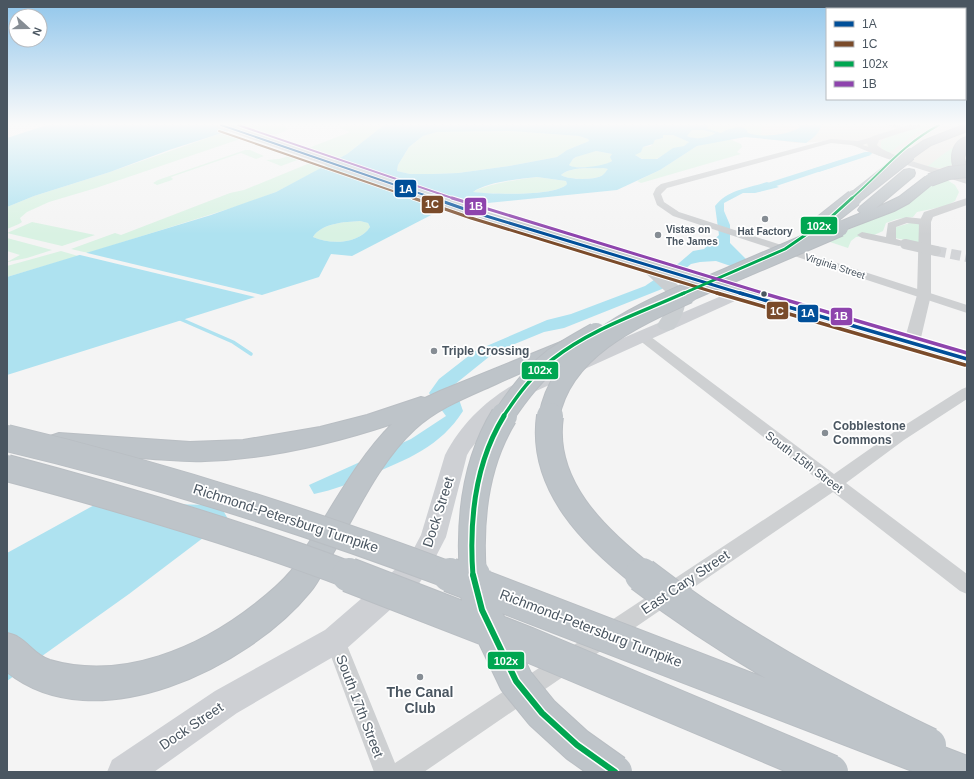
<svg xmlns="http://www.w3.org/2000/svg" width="974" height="779" viewBox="0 0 974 779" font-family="Helvetica,sans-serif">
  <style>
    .commercial { fill: #e8e7e3 }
    .green { fill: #d9f2e3 }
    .water { fill: #aee2f0; fill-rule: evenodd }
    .pier { fill: #f4f4f4 }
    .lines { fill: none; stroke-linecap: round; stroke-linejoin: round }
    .stream { stroke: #aee2f0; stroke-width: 3.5 }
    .canal { fill: #aee2f0; fill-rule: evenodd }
    .minor-tunnel { stroke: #d2d4d7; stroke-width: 10; stroke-dasharray: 10 5; stroke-linecap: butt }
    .motorway-casing { stroke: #b9bec3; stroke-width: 2 }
    .minor { fill: #ced0d2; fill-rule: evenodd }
    .tertiary { fill: #ced0d2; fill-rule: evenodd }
    .secondary { fill: #ced0d4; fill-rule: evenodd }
    .primary { fill: #caced1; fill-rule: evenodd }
    .motorway { fill: #bec4c9; fill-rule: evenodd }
    .motorway-bridge-far4-casing { stroke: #b9bec3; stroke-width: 14; stroke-linecap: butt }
    .motorway-bridge-far3-casing { stroke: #b9bec3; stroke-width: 18; stroke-linecap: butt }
    .motorway-bridge-far2-casing { stroke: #b9bec3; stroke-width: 22; stroke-linecap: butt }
    .motorway-bridge-far1-casing { stroke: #b9bec3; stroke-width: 28; stroke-linecap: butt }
    .motorway-bridge-casing { stroke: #b9bec3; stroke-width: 36; stroke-linecap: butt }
    .minor-bridge { stroke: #ced0d2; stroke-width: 10 }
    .motorway-bridge-far4 { stroke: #bec4c9; stroke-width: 12 }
    .motorway-bridge-far3 { stroke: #bec4c9; stroke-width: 16 }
    .motorway-bridge-far2 { stroke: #bec4c9; stroke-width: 20 }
    .motorway-bridge-far1 { stroke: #bec4c9; stroke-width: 26 }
    .motorway-bridge { stroke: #bec4c9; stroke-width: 34 }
    .bus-1-far2-casing { stroke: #fff; stroke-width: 3.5 }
    .bus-1-far1-casing { stroke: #fff; stroke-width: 5 }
    .bus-1-casing { stroke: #fff; stroke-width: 6 }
    .bus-2-far2-casing { stroke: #fff; stroke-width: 3.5 }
    .bus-2-far1-casing { stroke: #fff; stroke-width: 5 }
    .bus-2-casing { stroke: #fff; stroke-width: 6 }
    .bus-3-far4-casing { stroke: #fff; stroke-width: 3.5 }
    .bus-3-far3-casing { stroke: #fff; stroke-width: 5 }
    .bus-3-far2-casing { stroke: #fff; stroke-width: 6 }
    .bus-3-far1-casing { stroke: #fff; stroke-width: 8 }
    .bus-3-casing { stroke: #fff; stroke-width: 9 }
    .bus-4-far2-casing { stroke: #fff; stroke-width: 3.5 }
    .bus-4-far1-casing { stroke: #fff; stroke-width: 5 }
    .bus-4-casing { stroke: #fff; stroke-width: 6 }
    .bus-1-far2 { stroke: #004f99; stroke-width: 2 }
    .bus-1-far1 { stroke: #004f99; stroke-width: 3 }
    .bus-1 { stroke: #004f99; stroke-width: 3.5 }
    .bus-2-far2 { stroke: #7a4b2a; stroke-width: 2 }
    .bus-2-far1 { stroke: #7a4b2a; stroke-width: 3 }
    .bus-2 { stroke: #7a4b2a; stroke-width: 3.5 }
    .bus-3-far4 { stroke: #00a651; stroke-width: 2 }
    .bus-3-far3 { stroke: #00a651; stroke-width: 3 }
    .bus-3-far2 { stroke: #00a651; stroke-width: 3.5 }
    .bus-3-far1 { stroke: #00a651; stroke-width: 5 }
    .bus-3 { stroke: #00a651; stroke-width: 6 }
    .bus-4-far2 { stroke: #8e44ad; stroke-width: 2 }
    .bus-4-far1 { stroke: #8e44ad; stroke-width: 3 }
    .bus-4 { stroke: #8e44ad; stroke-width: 3.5 }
    .poi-dot { fill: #868d94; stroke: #fff; stroke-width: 1.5 }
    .bus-dot { fill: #4a5661; stroke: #fff; stroke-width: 1.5 }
    .labels { text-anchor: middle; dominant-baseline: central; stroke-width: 3.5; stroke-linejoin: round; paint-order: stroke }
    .far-poi-label { font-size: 10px; font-weight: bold; fill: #4a5661; stroke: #fff; text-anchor: start }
    .far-street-label { font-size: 10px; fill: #4a5661; stroke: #fff }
    .poi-label { font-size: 12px; font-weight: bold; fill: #4a5661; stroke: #fff; text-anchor: start }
    .street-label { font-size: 12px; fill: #4a5661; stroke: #fff }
    .near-street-label { font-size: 14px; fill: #4a5661; stroke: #fff }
    .near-poi-label { font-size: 14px; font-weight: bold; fill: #4a5661; stroke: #fff }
    .line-badge { stroke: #fff; stroke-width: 1.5 }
    .badge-label { font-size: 11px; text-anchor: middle; font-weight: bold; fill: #fff }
  </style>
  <rect width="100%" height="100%" fill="#f4f4f4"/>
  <!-- commercial -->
  <path class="commercial" d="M692,125H967V180L856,144L831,141L796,143L690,127Z"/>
  <!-- green -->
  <path class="green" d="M247,125H283L288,129C273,140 258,132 242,127Z
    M345,125H384L347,154L338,159L306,149L350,132L339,128Z
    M707,125H762L761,135C752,135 748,134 743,127L730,129L721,133L708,129Z
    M924,125H932L922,129L889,153L881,148V141L888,137Z
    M692,130H703L715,133C709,139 695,140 687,136Z
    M510,131L579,136L588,139L589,141L567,150L557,157L509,166L458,173L432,174H410L397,171L398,165L409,147L423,136L437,132Z
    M225,132L243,138L96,188L49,202L27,212L20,218L22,222L19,224L7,229V207L34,196L110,172Z
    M663,135H673L689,142C685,147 678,148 672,150C657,157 654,166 635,155L643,147L651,146L655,140L663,138Z
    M729,139L741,144L742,147L737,152L741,154L641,183L637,181L660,170L697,146Z
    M961,142L952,165L941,168L927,167L942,155Z
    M245,150H250L264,156L256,159L241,153L171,177L173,179L172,180L157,185L153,183L158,180Z
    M596,151L612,154L611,158L612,161C601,169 585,167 573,167L569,165C574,155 585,152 596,151Z
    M292,155L300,159L281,166L266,160L279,159Z
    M310,163L324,167L276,192L244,204L88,253L71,249L115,233L121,235L230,193L244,190Z
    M603,168L608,169C606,172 604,175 601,176C592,180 569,180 561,175C572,166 590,169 603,168Z
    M537,177L566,181L567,184C555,197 490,194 472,192C492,183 515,180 537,177Z
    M944,178L955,185L959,192L955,201L946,206L917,212L913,217L897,219L886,223L883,231L872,236L856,237L851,241L848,248L827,241L836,235L899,208L931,184Z
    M360,221L368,223L370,227C359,244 330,245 313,237C322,223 344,222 360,221Z
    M32,222L95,235L62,246L7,233Z
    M910,223H921L919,243L895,238L896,227Z
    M7,238L52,250L27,258L7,262L20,255L7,251Z
    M61,251L78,256L7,277V266Z"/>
  <!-- water -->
  <path class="water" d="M47,125H247L169,150L110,172L34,196L7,207V138Z
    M384,125H707L708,129L721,133C728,129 739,125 746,129L748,133C762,138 787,135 799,128L800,125H821C820,133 813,138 806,143L745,137L697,146L660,170L617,190L478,204L435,213L352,256L331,254L319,277L7,375V277L211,215L276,192L347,154ZM692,130H703L715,133C709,138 695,140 687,136ZM510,131L579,136L588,139L589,141L567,150L557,157L509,166L458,173L432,174H410L397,171L398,165L409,147L423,136L437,132ZM663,135H673L689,142L684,146L673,148L657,159H642L635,155L641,152L643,147L653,144L655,140L663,138ZM596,151L612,154L610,157L612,161C605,166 575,170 569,165L573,159L576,157ZM603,168L608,169C606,171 604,175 601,176C593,180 569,180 561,175C571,166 591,169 603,168ZM537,177L566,181L567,184C555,197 491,194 473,192C487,182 518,179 537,177ZM360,221L368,223L370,227C359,244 330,245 313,237C322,223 344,222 360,221Z
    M864,153L871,155L819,172L813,169Z
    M767,182L779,187L755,193H743L724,203V211L730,225V243L746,259L756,267L748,272L716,261L700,262L691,264L662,289L564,328L544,332L495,352L454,385L463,411C441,446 407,460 369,475C351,483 334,490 314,494L309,485L411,439L446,416L429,393L439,379L475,351L547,320L571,314L645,286L679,263L693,251L704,249L719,235L715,206C727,190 748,188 767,182Z
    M98,503L220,505L228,519L129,594L7,681V553Z"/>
  <!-- pier -->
  <path class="pier" d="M83,252L266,296L259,298L76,254Z"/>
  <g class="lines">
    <!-- stream -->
    <path class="stream" d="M178,318L233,342L251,354"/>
    <!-- canal -->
    <path class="canal" d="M865,152H871L872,154L758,192H752L751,190L752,188Z"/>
    <!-- minor-tunnel -->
    <path class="minor-tunnel" d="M936,251L967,257"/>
    <!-- motorway casing -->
    <g class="motorway-casing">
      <path id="motorway" d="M963,125H967V131L931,145L914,157H906L904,154L923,141Z
        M967,137V148L964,158L967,169V179C947,174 947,141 967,137Z
        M909,169L914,170L915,173L914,176L876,208L899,197L925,177H935L937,180L909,203L894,211L852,227L847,229L842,227L839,224L842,221L861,213L858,210L860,207L904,170Z
        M568,339L575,341L578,345L575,349C549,361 522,372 496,384C467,397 438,408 415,429C379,462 356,514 332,555C325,567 319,582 310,592C249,667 95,743 7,672V633C11,634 15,635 18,637C30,644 35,655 50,660C122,681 199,648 255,604C268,594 281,583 291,571C299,561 305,548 312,538C337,499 359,457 392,424C332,444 268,459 205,461C187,462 170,460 153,459C122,457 90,455 59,451L50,448L47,442L50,436L59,433L190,442L243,440L320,427L367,415L421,397L425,398L440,391Z"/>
    </g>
    <!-- minor -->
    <path class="minor" d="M888,125H897L909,129L905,131L889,126Z
      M876,136H879V140L862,145L891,153V157C879,159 861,147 851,145C844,144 838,144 831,143L667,188L661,194L664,202L679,212L967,305V313L673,216L657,205L653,194L656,188L661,184L831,139L858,141Z
      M906,217L925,219L930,222L925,225L907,223L896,227V239L903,241L904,243L903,245L899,246L862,238L857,235L862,232L886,237L888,223Z
      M643,333L647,334L834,474L894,432L962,389L967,387V399L904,440L846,483L967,574V594L960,591L833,492L424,772H374L325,640L328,633L335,630L342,633L395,763L821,482L639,340L637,337L639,334Z"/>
    <!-- tertiary -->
    <path class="tertiary" d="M909,125H921L920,127L879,140L877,145C886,156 949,172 967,177V184L885,158C877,155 868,152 867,142L873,136Z
      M967,198V205L933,217L931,222V295L920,342L918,346L912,347L906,346L904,342L917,295L919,222L924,212Z"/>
    <!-- secondary -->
    <path class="secondary" d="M740,288L746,290L748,293L746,296L525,396L506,409L490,424L470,450L467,455L446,537L431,566L418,585L345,650L237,713L154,772H107L112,760L215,691L325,630L398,567L413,550L421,535L445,455C461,425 482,404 511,386Z"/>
    <!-- primary -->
    <path class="primary" d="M216,125H231L478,209L720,282L967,352V366L672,279C691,296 687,309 674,329L667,331L660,329L657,325L664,314L668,298L665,291L641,269L468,215L217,127Z"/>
    <!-- motorway -->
    <use href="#motorway" class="motorway"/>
    <!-- motorway-bridge-far4 casing -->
    <g class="motorway-bridge-far4-casing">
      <path id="motorway-bridge-far4" d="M930,180L949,173L967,171
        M853,199L910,154"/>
    </g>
    <!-- motorway-bridge-far3 casing -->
    <g class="motorway-bridge-far3-casing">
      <path id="motorway-bridge-far3" d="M811,232L854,198
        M686,294L840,228"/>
    </g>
    <!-- motorway-bridge-far2 casing -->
    <g class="motorway-bridge-far2-casing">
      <path id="motorway-bridge-far2" d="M503,417C517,396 533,374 553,359C567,349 582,341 596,333
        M549,417C561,350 632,318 688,293"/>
    </g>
    <!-- motorway-bridge-far1 casing -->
    <g class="motorway-bridge-far1-casing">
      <path id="motorway-bridge-far1" d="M550,416C540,485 594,537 644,576
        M7,438C159,474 306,521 452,576
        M7,468C124,499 239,533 352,576
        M473,576C469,522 475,463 504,416"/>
    </g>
    <!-- motorway-bridge casing -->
    <g class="motorway-bridge-casing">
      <path id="motorway-bridge" d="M349,575L527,644L831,772
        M450,575L962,772
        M473,575L482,610L516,681L542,713L577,745L615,772
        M642,575C731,644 828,696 929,745"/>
    </g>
    <!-- minor-bridge -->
    <path class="minor-bridge" d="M905,244L936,251"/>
    <!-- motorway-bridge-far4 -->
    <use href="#motorway-bridge-far4" class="motorway-bridge-far4"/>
    <!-- motorway-bridge-far3 -->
    <use href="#motorway-bridge-far3" class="motorway-bridge-far3"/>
    <!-- motorway-bridge-far2 -->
    <use href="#motorway-bridge-far2" class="motorway-bridge-far2"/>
    <!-- motorway-bridge-far1 -->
    <use href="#motorway-bridge-far1" class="motorway-bridge-far1"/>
    <!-- motorway-bridge -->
    <use href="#motorway-bridge" class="motorway-bridge"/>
    <!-- bus-1-far2 casing -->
    <g class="bus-1-far2-casing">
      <path id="bus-1-far2" d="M221,125L436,199"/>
    </g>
    <!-- bus-1-far1 casing -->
    <g class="bus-1-far1-casing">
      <path id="bus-1-far1" d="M433,198L473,212L743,294"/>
    </g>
    <!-- bus-1 casing -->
    <g class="bus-1-casing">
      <path id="bus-1" d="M740,293L967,359"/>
    </g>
    <!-- bus-2-far2 casing -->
    <g class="bus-2-far2-casing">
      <path id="bus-2-far2" d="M219,131L416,199"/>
    </g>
    <!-- bus-2-far1 casing -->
    <g class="bus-2-far1-casing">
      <path id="bus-2-far1" d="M413,198L471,218L720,294"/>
    </g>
    <!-- bus-2 casing -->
    <g class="bus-2-casing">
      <path id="bus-2" d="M717,293L965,365"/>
    </g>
    <!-- bus-3-far4 casing -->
    <g class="bus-3-far4-casing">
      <path id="bus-3-far4" d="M851,199C882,172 902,145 939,125"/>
    </g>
    <!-- bus-3-far3 casing -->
    <g class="bus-3-far3-casing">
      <path id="bus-3-far3" d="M682,294L785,249L830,218L852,198"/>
    </g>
    <!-- bus-3-far2 casing -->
    <g class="bus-3-far2-casing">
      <path id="bus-3-far2" d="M503,417C517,396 532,375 553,359C591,329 640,313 684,293"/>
    </g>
    <!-- bus-3-far1 casing -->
    <g class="bus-3-far1-casing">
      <path id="bus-3-far1" d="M473,576C469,522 475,463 504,416"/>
    </g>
    <!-- bus-3 casing -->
    <g class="bus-3-casing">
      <path id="bus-3" d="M473,575L482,610L516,681L542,713L577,745L615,772"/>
    </g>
    <!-- bus-4-far2 casing -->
    <g class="bus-4-far2-casing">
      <path id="bus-4-far2" d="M238,125L455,199"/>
    </g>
    <!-- bus-4-far1 casing -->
    <g class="bus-4-far1-casing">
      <path id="bus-4-far1" d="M452,198L766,294"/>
    </g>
    <!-- bus-4 casing -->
    <g class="bus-4-casing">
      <path id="bus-4" d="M762,293L967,353"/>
    </g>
    <!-- bus-1-far2 -->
    <use href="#bus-1-far2" class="bus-1-far2"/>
    <!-- bus-1-far1 -->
    <use href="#bus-1-far1" class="bus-1-far1"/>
    <!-- bus-1 -->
    <use href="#bus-1" class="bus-1"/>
    <!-- bus-2-far2 -->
    <use href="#bus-2-far2" class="bus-2-far2"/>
    <!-- bus-2-far1 -->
    <use href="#bus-2-far1" class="bus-2-far1"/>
    <!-- bus-2 -->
    <use href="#bus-2" class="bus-2"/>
    <!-- bus-3-far4 -->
    <use href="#bus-3-far4" class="bus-3-far4"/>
    <!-- bus-3-far3 -->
    <use href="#bus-3-far3" class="bus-3-far3"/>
    <!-- bus-3-far2 -->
    <use href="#bus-3-far2" class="bus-3-far2"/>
    <!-- bus-3-far1 -->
    <use href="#bus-3-far1" class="bus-3-far1"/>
    <!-- bus-3 -->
    <use href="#bus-3" class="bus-3"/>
    <!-- bus-4-far2 -->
    <use href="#bus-4-far2" class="bus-4-far2"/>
    <!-- bus-4-far1 -->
    <use href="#bus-4-far1" class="bus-4-far1"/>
    <!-- bus-4 -->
    <use href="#bus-4" class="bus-4"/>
  </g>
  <!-- sky -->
  <linearGradient id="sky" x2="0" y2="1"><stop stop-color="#91c6eb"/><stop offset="0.53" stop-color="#fafafa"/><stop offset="1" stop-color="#fafafa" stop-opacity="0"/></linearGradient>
  <rect width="974" height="234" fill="url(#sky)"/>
  <!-- markers -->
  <g class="poi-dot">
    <circle cx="765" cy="219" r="4"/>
    <circle cx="658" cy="235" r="4"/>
    <circle cx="434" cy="351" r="4"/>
    <circle cx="825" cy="433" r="4"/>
    <circle cx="420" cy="677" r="4"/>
  </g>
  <circle class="bus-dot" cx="764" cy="294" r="3.5"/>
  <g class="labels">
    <!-- far-poi labels -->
    <g class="far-poi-label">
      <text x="666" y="229">Vistas on<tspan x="666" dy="12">The James</tspan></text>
      <text x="765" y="231" text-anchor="middle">Hat Factory</text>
    </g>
    <!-- far-street labels -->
    <g class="far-street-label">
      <text transform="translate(835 266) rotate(18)">Virginia Street</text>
    </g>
    <!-- poi labels -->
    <g class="poi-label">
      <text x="442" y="351">Triple Crossing</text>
      <text x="833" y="426">Cobblestone<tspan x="833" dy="14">Commons</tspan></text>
    </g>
    <!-- street labels -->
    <g class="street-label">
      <text transform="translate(804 462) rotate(37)">South 15th Street</text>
    </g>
    <!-- near-street labels -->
    <g class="near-street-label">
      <text transform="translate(438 512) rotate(-72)">Dock Street</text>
      <text transform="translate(286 518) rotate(18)">Richmond-Petersburg Turnpike</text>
      <text transform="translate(685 582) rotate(-34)">East Cary Street</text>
      <text transform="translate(591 628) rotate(21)">Richmond-Petersburg Turnpike</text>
      <text transform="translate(360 706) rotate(69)">South 17th Street</text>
      <text transform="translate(191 726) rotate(-34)">Dock Street</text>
    </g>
    <!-- near-poi labels -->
    <g class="near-poi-label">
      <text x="420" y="692">The Canal<tspan x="420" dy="16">Club</tspan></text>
    </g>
  </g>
  <g class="line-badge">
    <rect x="394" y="179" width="23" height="19" rx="4" fill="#004f99"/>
    <rect x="421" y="195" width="23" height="19" rx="4" fill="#7a4b2a"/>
    <rect x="464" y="197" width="23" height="19" rx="4" fill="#8e44ad"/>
    <rect x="800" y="216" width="38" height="19" rx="4" fill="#00a651"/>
    <rect x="766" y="301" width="23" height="19" rx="4" fill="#7a4b2a"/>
    <rect x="797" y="304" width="22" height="19" rx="4" fill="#004f99"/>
    <rect x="830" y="307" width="23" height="19" rx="4" fill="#8e44ad"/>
    <rect x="521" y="361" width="38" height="19" rx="4" fill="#00a651"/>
    <rect x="487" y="651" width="38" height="19" rx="4" fill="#00a651"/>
  </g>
  <g class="badge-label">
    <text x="406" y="193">1A</text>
    <text x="432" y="208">1C</text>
    <text x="476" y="210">1B</text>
    <text x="819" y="230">102x</text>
    <text x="777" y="315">1C</text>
    <text x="808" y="317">1A</text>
    <text x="841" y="320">1B</text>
    <text x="540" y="374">102x</text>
    <text x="506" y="665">102x</text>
  </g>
  <!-- border -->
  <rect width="974" height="779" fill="none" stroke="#4a5661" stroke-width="16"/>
  <!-- legend -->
  <rect x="826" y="8" width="140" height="92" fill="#ffffff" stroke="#b7bbc0"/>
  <rect x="834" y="21" width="20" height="6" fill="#004f99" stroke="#b7bbc0"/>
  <text x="862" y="28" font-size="12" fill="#4a5661">1A</text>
  <rect x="834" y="41" width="20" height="6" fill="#7a4b2a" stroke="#b7bbc0"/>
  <text x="862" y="48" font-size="12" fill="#4a5661">1C</text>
  <rect x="834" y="61" width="20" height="6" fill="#00a651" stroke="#b7bbc0"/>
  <text x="862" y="68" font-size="12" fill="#4a5661">102x</text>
  <rect x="834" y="81" width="20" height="6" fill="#8e44ad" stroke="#b7bbc0"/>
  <text x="862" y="88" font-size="12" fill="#4a5661">1B</text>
  <!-- north arrow -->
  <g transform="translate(28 28) rotate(111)"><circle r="19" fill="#ffffff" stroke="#b7bbc0"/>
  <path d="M0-3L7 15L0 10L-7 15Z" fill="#868d94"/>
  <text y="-6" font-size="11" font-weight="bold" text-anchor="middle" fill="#4a5661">N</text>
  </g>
</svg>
